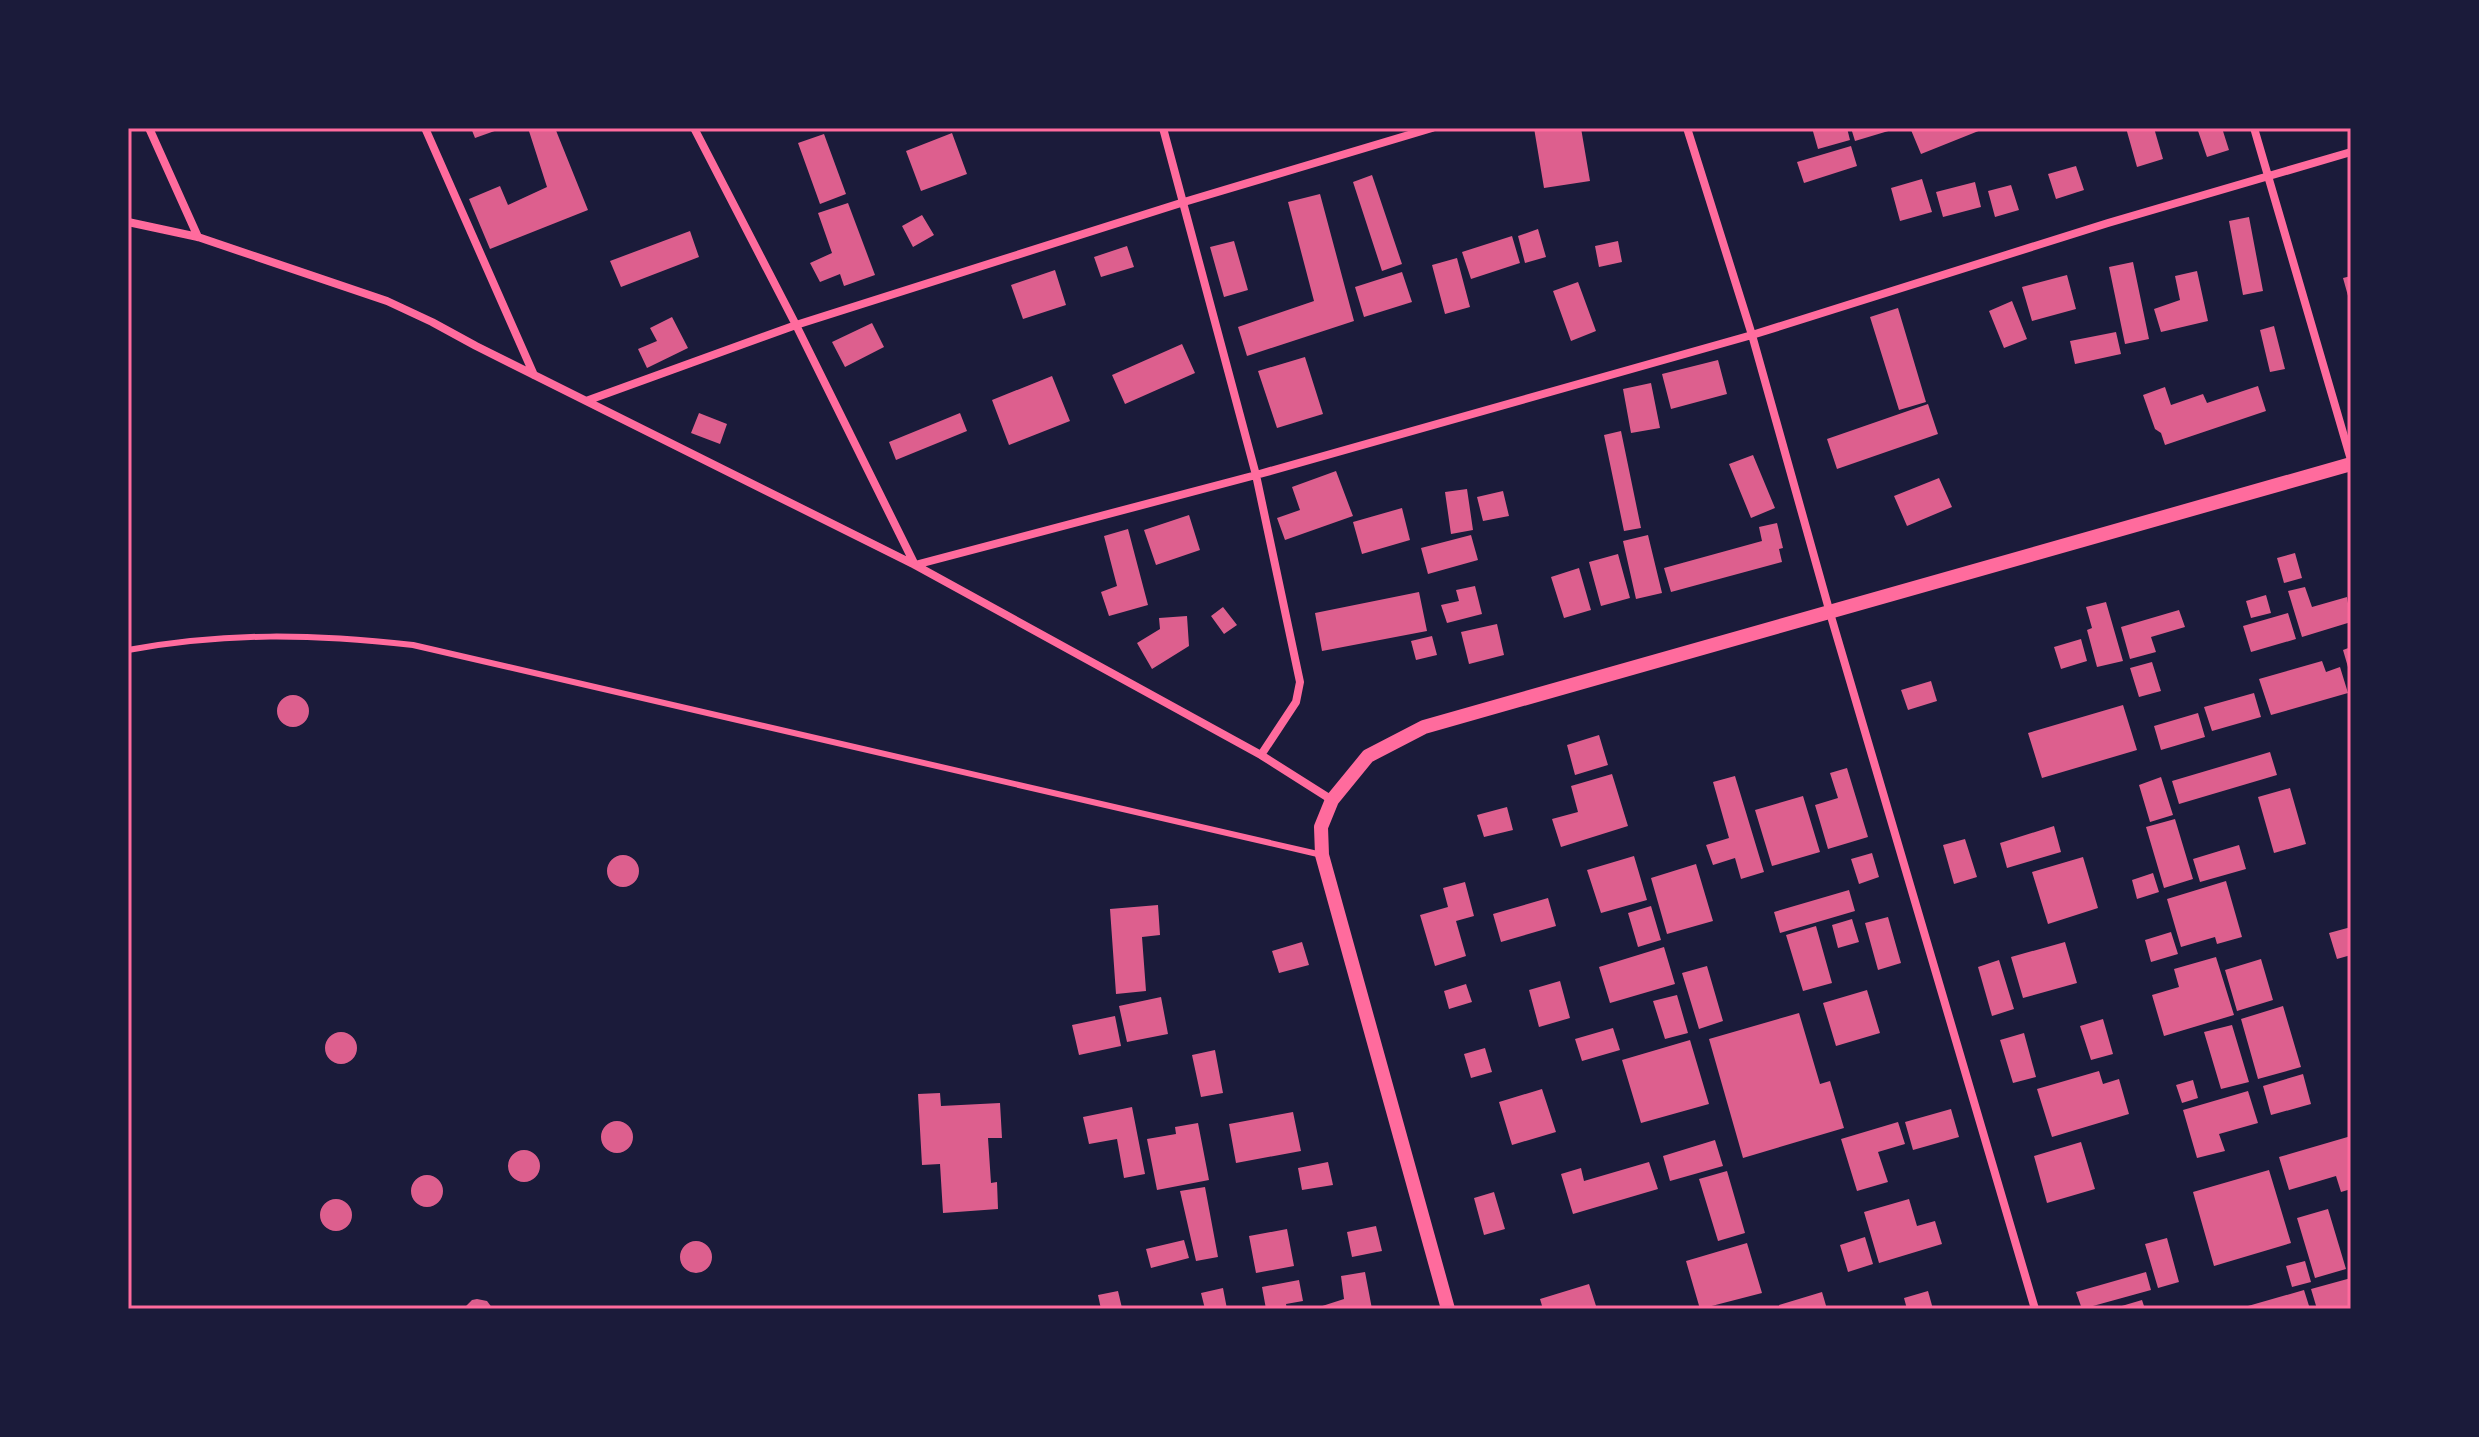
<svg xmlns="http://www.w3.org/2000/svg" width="2479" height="1437" viewBox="0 0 2479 1437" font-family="'Times New Roman',serif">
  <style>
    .building { fill: #dd5f8e }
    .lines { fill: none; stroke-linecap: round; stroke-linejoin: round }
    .service { stroke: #ff6b9d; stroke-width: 6 }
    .minor { stroke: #ff6b9d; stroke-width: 8 }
    .tertiary { stroke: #ff6b9d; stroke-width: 14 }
    .neatline { fill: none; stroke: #ff6b9d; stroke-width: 3 }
  </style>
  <rect width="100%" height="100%" fill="#1b1b3a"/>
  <!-- building -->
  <path class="building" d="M471,128H503L475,138Z
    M528,128H555L588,210L490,249L469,199L500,186L508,205L547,187Z
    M1534,128H1581L1590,181L1544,188Z
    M1812,128H1847L1850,140L1818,149Z
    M1851,128H1895V129L1855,141Z
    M1918,128H1986L1921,154L1911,130Z
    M2126,128H2154L2163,159L2137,167Z
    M2197,128H2222L2229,150L2207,157Z
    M952,133L967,174L921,191L906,151Z
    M824,134L846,194L820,204L798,143Z
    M1851,146L1857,166L1804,183L1797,162Z
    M2076,166L2084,190L2056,199L2048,174Z
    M1372,175L1402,264L1382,271L1353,182Z
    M1922,179L1932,212L1900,221L1891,188Z
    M1975,182L1981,207L1943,217L1936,192Z
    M2011,185L2019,210L1995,217L1988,191Z
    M1320,194L1354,321L1247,356L1238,327L1314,301L1288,202Z
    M848,203L875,275L844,286L840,274L820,282L810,263L832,253L818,213Z
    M922,215L934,235L913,247L902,226Z
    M2249,217L2263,291L2243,295L2229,221Z
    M1538,229L1546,257L1525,263L1518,236Z
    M690,231L699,257L621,287L610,261Z
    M1512,236L1520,263L1471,279L1462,252Z
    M1234,241L1248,290L1224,297L1210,247Z
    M1618,241L1622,262L1599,267L1595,246Z
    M1127,246L1134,267L1101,277L1094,257Z
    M1457,258L1470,307L1445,314L1432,265Z
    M2133,262L2149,339L2125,344L2109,267Z
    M1055,270L1066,305L1023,319L1011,285Z
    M2197,271L2208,321L2161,332L2154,309L2180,300L2175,276Z
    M1402,272L1412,302L1364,317L1355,287Z
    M2067,275L2076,309L2032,321L2022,287Z
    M2351,276V303H2350L2343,278Z
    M1578,282L1596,331L1571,341L1553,291Z
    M2012,301L2027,339L2004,348L1989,311Z
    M1898,308L1926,402L1899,410L1870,317Z
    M672,317L688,348L647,368L638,349L657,341L650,328Z
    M872,323L884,347L845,367L832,342Z
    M2274,326L2285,369L2270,372L2260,330Z
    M2116,332L2121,354L2075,364L2070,341Z
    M1182,344L1195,373L1125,404L1112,375Z
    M1305,357L1323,414L1277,428L1258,371Z
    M1718,360L1727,394L1671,409L1662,374Z
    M1052,376L1070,421L1009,445L992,400Z
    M1651,383L1660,428L1631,433L1623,389Z
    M2258,386L2266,411L2165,445L2161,433L2155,429L2143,395L2165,387L2171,405L2203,394L2207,403Z
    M1928,404L1938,434L1837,469L1827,439Z
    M699,413L727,424L720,444L691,433Z
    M960,413L967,431L896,460L889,442Z
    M1621,431L1641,528L1624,531L1604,435Z
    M1753,455L1775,508L1751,518L1729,464Z
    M1336,471L1353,516L1285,540L1277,518L1300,510L1292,487Z
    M1939,478L1952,507L1907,526L1894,496Z
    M1467,489L1473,530L1451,534L1445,492Z
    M1503,491L1509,516L1483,521L1477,497Z
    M1402,508L1410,540L1362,554L1353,522Z
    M1189,515L1200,550L1156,565L1144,530Z
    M1777,523L1783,548L1779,549L1782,562L1671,592L1664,568L1762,541L1759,527Z
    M1128,529L1148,605L1109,616L1101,592L1117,586L1104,536Z
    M1471,535L1478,560L1428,574L1421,548Z
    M1648,535L1662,593L1636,599L1623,541Z
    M2295,553L2302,578L2284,583L2277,558Z
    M1618,554L1630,598L1601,606L1589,562Z
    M1579,568L1591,610L1564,618L1551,577Z
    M1475,586L1482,614L1447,623L1441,605L1459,601L1456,590Z
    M2305,587L2312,607L2347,597L2351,622L2302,637L2288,591Z
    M1419,592L1427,631L1322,651L1315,613Z
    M2266,595L2271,613L2251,618L2246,601Z
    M2106,602L2123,661L2097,667L2087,630L2092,628L2086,607Z
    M1223,607L1237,625L1224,634L1211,616Z
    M2179,610L2185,627L2151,637L2156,652L2130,659L2121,627Z
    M2288,613L2296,639L2251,652L2243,626Z
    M1187,616L1189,646L1152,669L1137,643L1160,629L1159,618Z
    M1497,624L1504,655L1469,664L1461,632Z
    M1432,636L1437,655L1416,660L1411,641Z
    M2081,639L2087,661L2061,669L2054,647Z
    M2351,647V674H2350L2343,650Z
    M2322,661L2326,672L2340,667L2348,693L2271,715L2259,679Z
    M2152,662L2161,691L2139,697L2130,668Z
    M1931,681L1937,701L1908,710L1901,690Z
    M2254,693L2261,717L2212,731L2204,707Z
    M277 711a16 16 0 1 1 32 0a16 16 0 1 1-32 0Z
    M2123,705L2137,750L2042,778L2028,733Z
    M2198,713L2205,737L2161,750L2154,726Z
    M1599,735L1608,765L1575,775L1567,745Z
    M2270,752L2277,775L2179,804L2172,781Z
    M1847,768L1868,837L1828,849L1815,805L1838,798L1830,773Z
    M1612,774L1628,826L1561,847L1552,819L1578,812L1571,786Z
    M1735,776L1764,872L1741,879L1735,858L1713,865L1706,845L1729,838L1713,782Z
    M2161,777L2173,815L2150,822L2139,785Z
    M2290,788L2306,844L2274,853L2258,797Z
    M1803,796L1820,852L1772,866L1755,810Z
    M1507,807L1513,830L1484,837L1477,815Z
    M2175,819L2193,879L2164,888L2146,827Z
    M2054,826L2061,852L2007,868L2000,843Z
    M1965,839L1977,877L1954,884L1943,845Z
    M2239,845L2246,869L2200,882L2193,859Z
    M1872,853L1879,877L1859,884L1851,859Z
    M607 871a16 16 0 1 1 32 0a16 16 0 1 1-32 0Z
    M1634,856L1647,900L1601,913L1587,870Z
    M2083,857L2098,908L2048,924L2032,872Z
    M1696,864L1713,921L1667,934L1651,878Z
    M2153,873L2159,892L2137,899L2132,880Z
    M2226,881L2242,937L2217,944L2215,937L2181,947L2167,899Z
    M1465,882L1474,916L1456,921L1466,956L1435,966L1420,915L1448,907L1443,888Z
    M1849,890L1855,911L1780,933L1774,912Z
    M1548,898L1556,926L1501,942L1493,914Z
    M1158,905L1160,935L1142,937L1146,991L1116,994L1110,909Z
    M1651,906L1661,940L1638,947L1628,913Z
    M1888,917L1901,963L1878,970L1865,923Z
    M1852,919L1859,942L1838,948L1832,925Z
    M1816,926L1832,983L1803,991L1786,935Z
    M2351,927V955L2337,959L2329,933Z
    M2171,932L2178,954L2151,962L2145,940Z
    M1302,942L1309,965L1279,973L1272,951Z
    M2065,942L2077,983L2023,998L2011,957Z
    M1664,947L1675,984L1610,1003L1599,967Z
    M2216,957L2234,1015L2164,1036L2152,995L2179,987L2174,969Z
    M2261,959L2273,1000L2237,1011L2225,970Z
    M1999,960L2014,1009L1992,1016L1978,967Z
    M1707,966L1723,1021L1699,1029L1682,973Z
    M1560,981L1570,1018L1539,1027L1529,990Z
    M1466,984L1472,1002L1449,1009L1444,991Z
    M1867,990L1880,1033L1836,1046L1823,1003Z
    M1677,995L1688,1033L1665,1039L1653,1001Z
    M1161,997L1168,1034L1127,1042L1119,1006Z
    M2283,1006L2301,1067L2258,1079L2241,1019Z
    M1799,1013L1820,1084L1830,1081L1844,1128L1743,1158L1709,1039Z
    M1115,1016L1121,1046L1079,1055L1072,1025Z
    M2103,1019L2113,1054L2091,1060L2080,1026Z
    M2232,1025L2249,1082L2221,1089L2204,1032Z
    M1613,1028L1620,1050L1582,1061L1575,1039Z
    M325 1048a16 16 0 1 1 32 0a16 16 0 1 1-32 0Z
    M2024,1033L2036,1077L2013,1083L2000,1040Z
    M1690,1040L1709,1104L1641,1123L1622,1060Z
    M1485,1048L1492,1072L1471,1078L1464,1054Z
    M1215,1050L1223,1093L1201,1097L1192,1055Z
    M2099,1071L2103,1084L2119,1079L2129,1114L2052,1137L2037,1089Z
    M2303,1074L2311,1104L2271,1115L2263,1086Z
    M2193,1080L2198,1098L2182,1103L2176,1085Z
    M1542,1089L1556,1132L1512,1145L1499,1102Z
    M2248,1091L2258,1123L2219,1134L2225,1151L2197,1158L2183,1110Z
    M940,1093L941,1106L1000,1103L1002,1138H988L991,1183L997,1182L998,1209L943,1213L940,1164L922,1165L918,1094Z
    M1132,1107L1145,1174L1124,1178L1117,1139L1089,1144L1083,1117Z
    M1951,1109L1959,1137L1913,1150L1905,1122Z
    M1293,1112L1301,1151L1236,1163L1229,1124Z
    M601 1137a16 16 0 1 1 32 0a16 16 0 1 1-32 0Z
    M1898,1122L1905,1144L1878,1152L1888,1182L1857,1191L1841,1139Z
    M1198,1123L1209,1180L1157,1190L1147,1139L1176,1134L1175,1127Z
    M2351,1136V1189L2341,1192L2336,1176L2289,1190L2279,1157Z
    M1715,1140L1723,1166L1670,1181L1663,1156Z
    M2081,1142L2095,1189L2047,1203L2034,1156Z
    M508 1166a16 16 0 1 1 32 0a16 16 0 1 1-32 0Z
    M1328,1162L1333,1185L1302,1190L1298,1168Z
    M1649,1162L1658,1189L1573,1214L1561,1174L1581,1168L1584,1181Z
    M2269,1170L2291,1243L2214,1266L2193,1192Z
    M1727,1171L1745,1233L1718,1241L1699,1179Z
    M411 1191a16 16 0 1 1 32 0a16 16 0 1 1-32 0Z
    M1205,1187L1218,1257L1196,1261L1180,1191Z
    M1494,1192L1505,1229L1484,1235L1474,1198Z
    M1909,1199L1917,1226L1935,1221L1942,1244L1879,1263L1864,1212Z
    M320 1215a16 16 0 1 1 32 0a16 16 0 1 1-32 0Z
    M2328,1209L2346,1269L2315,1278L2297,1218Z
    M1376,1226L1382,1251L1352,1257L1347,1232Z
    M1287,1229L1294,1266L1256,1273L1249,1236Z
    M1865,1237L1873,1264L1848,1272L1840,1245Z
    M2167,1238L2179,1282L2158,1288L2145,1244Z
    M1184,1240L1189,1258L1151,1268L1146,1249Z
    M680 1257a16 16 0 1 1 32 0a16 16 0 1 1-32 0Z
    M1747,1243L1762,1293L1700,1309L1686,1261Z
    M2305,1261L2311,1282L2292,1287L2286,1266Z
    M1365,1272L1372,1309H1313L1344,1299L1341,1276Z
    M2146,1272L2151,1290L2082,1309L2076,1292Z
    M2351,1278V1309H2317L2311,1289Z
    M1299,1280L1303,1301L1286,1304L1287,1309H1266L1262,1287Z
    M1589,1284L1597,1309H1543L1540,1299Z
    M1223,1288L1227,1309H1205L1201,1293Z
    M2304,1290L2310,1309H2242L2241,1308Z
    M1118,1291L1122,1308L1101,1309L1098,1295Z
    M1928,1291L1933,1309H1907L1904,1298Z
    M1822,1292L1827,1309H1780L1779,1305Z
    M477,1299L487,1301L493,1309H463L472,1300Z
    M2142,1300L2145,1309H2115V1308Z"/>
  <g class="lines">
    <!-- service -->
    <path class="service" d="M128,650C229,632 311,634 413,645L1322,855"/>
    <!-- minor -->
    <path class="minor" d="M149,128L198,237
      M425,128L534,375
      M694,128L796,325L915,565L1256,475L1752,335L2108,223L2351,152
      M1163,128L1256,475L1300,682L1296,702L1261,755
      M1687,128L1752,335L1830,613L2035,1309
      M2254,128L2351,460
      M128,222L198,237L387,301L432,322L476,346L915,565L1261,755L1332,800
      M586,401L796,325L1184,202L1432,128"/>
    <!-- tertiary -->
    <path class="tertiary" d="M1448,1309L1322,855L1321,827L1332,800L1368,756L1424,727L2351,464"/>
  </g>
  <!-- border -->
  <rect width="2479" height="1437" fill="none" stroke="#1b1b3a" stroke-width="260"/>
  <rect x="130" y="130" width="2219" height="1177" class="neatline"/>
</svg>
